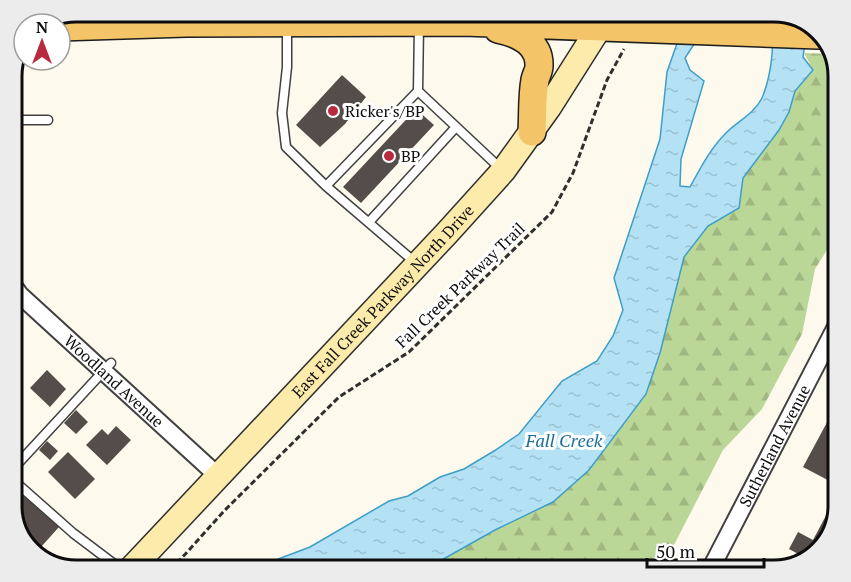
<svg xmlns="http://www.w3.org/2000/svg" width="851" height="582" viewBox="0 0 851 582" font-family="'PT Serif',serif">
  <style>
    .forest { fill: url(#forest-firs) }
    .water { fill: url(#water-ripples); stroke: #3e9ec8; stroke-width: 1.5 }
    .building { fill: #554d4a }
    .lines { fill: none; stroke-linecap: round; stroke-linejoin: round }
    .service-casing { stroke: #404040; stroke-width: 11 }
    .minor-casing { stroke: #404040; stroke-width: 20 }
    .secondary-casing { stroke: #2f2f2f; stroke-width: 27 }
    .primary-casing { stroke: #1e1e1e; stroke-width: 30 }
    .path { stroke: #2f2f2f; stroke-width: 3; stroke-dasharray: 6 3; stroke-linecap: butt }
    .service { stroke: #fff; stroke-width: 8 }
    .minor { stroke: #fff; stroke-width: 16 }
    .secondary { stroke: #fcebab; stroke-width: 24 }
    .primary { stroke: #f3c468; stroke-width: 27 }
    .poi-dot { fill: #b82a3f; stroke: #fff; stroke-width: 2 }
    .labels { text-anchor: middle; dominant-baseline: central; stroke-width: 6; stroke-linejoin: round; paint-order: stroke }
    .poi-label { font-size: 16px; fill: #0d0d0d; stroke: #fff; text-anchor: start }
    .street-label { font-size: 16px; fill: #0d0d0d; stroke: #fff }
    .water-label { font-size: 18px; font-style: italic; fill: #1b6f9a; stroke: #fff }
    .rim { fill: none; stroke: #0d0d0d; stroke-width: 3 }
  </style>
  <defs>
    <pattern id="forest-firs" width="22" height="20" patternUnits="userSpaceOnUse" patternTransform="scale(1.5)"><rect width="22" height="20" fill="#bbd798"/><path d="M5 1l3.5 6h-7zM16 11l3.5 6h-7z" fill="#a0b782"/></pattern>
    <pattern id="water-ripples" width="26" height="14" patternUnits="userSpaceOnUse" patternTransform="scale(1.5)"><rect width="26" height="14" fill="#b4e2f4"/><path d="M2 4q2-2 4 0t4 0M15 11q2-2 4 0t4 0" fill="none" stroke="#9ac1d0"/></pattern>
  </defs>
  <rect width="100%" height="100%" fill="#fef9ed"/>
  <!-- forest -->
  <path class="forest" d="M804,53L829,54L839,72V231L815,269L802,334L762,409L723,450L661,570H424L495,530L553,502L589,470L646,394L660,353L684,257L708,226L739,208L743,178L779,130L789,112L795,91L813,70Z"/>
  <!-- water -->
  <path class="water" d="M688,12H715L685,58L690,70L704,81L681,159L680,186L690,187C701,167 710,149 726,133C738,121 754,114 762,98C773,72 774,40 772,12L808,22L803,57L813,70L795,91L789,112L779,130L743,178L739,208L708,226L684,257L660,353L646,394L589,470L553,502L495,530L424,570H248L258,562L273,561L310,547L389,501L408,496L440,477L464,469L494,451L519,434L562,381L597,361L613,336L623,310L614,278L660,139L667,72Z"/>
  <!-- building -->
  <path class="building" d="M342,75L366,97L345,124L320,147L296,125Z
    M416,109L434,125L361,203L343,187Z
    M47,370L66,389L50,407L30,388Z
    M839,400V486L803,467Z
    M76,410L88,422L76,434L64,423Z
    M116,426L131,440L107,465L86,445L102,429L108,435Z
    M47,441L58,451L50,460L39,450Z
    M68,452L95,479L75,499L48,472Z
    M839,491V506L828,542L802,556L789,549L798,532L813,540Z
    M21,492L59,527L41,547L25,532L12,510V502Z
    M762,562L781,567L775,570H760Z"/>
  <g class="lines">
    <!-- service casing -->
    <g class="service-casing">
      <path id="service" d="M287,27V67L282,113L286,147L326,186L417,264
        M418,91L501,169
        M12,120H48
        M326,186L418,91L419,25
        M370,221L456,127
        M12,470L111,363
        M12,479L73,533L122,570"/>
    </g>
    <!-- minor casing -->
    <g class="minor-casing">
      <g id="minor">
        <path id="s1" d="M12,284L20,295L218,476"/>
        <path id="s2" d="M710,570L839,321"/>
      </g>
    </g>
    <!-- secondary casing -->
    <g class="secondary-casing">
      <g id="secondary">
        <path id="s3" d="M130,570L447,233L503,171L549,107L599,28"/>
      </g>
    </g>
    <!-- primary casing -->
    <g class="primary-casing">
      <path id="primary" d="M60,27L186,23L464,22L818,35
        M498,29C517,33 540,42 539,66C539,71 536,75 535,80C532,96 533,115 532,132"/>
    </g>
    <!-- path -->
    <path class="path" d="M171,570L224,511L339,397L409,352L552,212L573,173L607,80L624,49"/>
    <!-- service -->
    <use href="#service" class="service"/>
    <!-- minor -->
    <use href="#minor" class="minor"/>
    <!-- secondary -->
    <use href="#secondary" class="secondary"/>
    <!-- primary -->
    <use href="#primary" class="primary"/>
  </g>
  <!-- markers -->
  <g class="poi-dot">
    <circle cx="333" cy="111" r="6"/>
    <circle cx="389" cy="156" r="6"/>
  </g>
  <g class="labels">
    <!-- poi labels -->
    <g class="poi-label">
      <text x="345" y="111">Ricker's/BP</text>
      <text x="401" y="156">BP</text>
    </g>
    <!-- street labels -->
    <g class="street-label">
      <text transform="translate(460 285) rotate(-44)">Fall Creek Parkway Trail</text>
      <text stroke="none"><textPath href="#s3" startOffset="369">East Fall Creek Parkway North Drive</textPath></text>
      <text stroke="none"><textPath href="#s1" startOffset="141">Woodland Avenue</textPath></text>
      <text stroke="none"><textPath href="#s2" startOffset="140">Sutherland Avenue</textPath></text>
    </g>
    <!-- water labels -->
    <g class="water-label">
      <text x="564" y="440">Fall Creek</text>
    </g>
  </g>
  <!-- crop -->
  <path d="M0 0H851V582H0ZM76 22H774A54 54 0 0 1 828 76V506A54 54 0 0 1 774 560H76A54 54 0 0 1 22 506V76A54 54 0 0 1 76 22Z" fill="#ececec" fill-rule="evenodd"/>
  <path class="rim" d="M76 22H774A54 54 0 0 1 828 76V506A54 54 0 0 1 774 560H76A54 54 0 0 1 22 506V76A54 54 0 0 1 76 22Z"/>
  <!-- north arrow -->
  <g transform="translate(42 42)"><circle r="28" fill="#ffffff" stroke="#9e9e9e" stroke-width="1.5"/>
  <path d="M0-4.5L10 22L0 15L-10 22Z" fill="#b82a3f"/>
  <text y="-9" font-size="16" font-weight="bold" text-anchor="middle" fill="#0d0d0d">N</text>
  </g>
  <!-- scale -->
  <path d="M647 558v9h117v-9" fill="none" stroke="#0d0d0d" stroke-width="3"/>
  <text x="656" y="558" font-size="18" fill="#0d0d0d" stroke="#ffffff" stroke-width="4.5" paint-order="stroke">50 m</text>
</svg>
